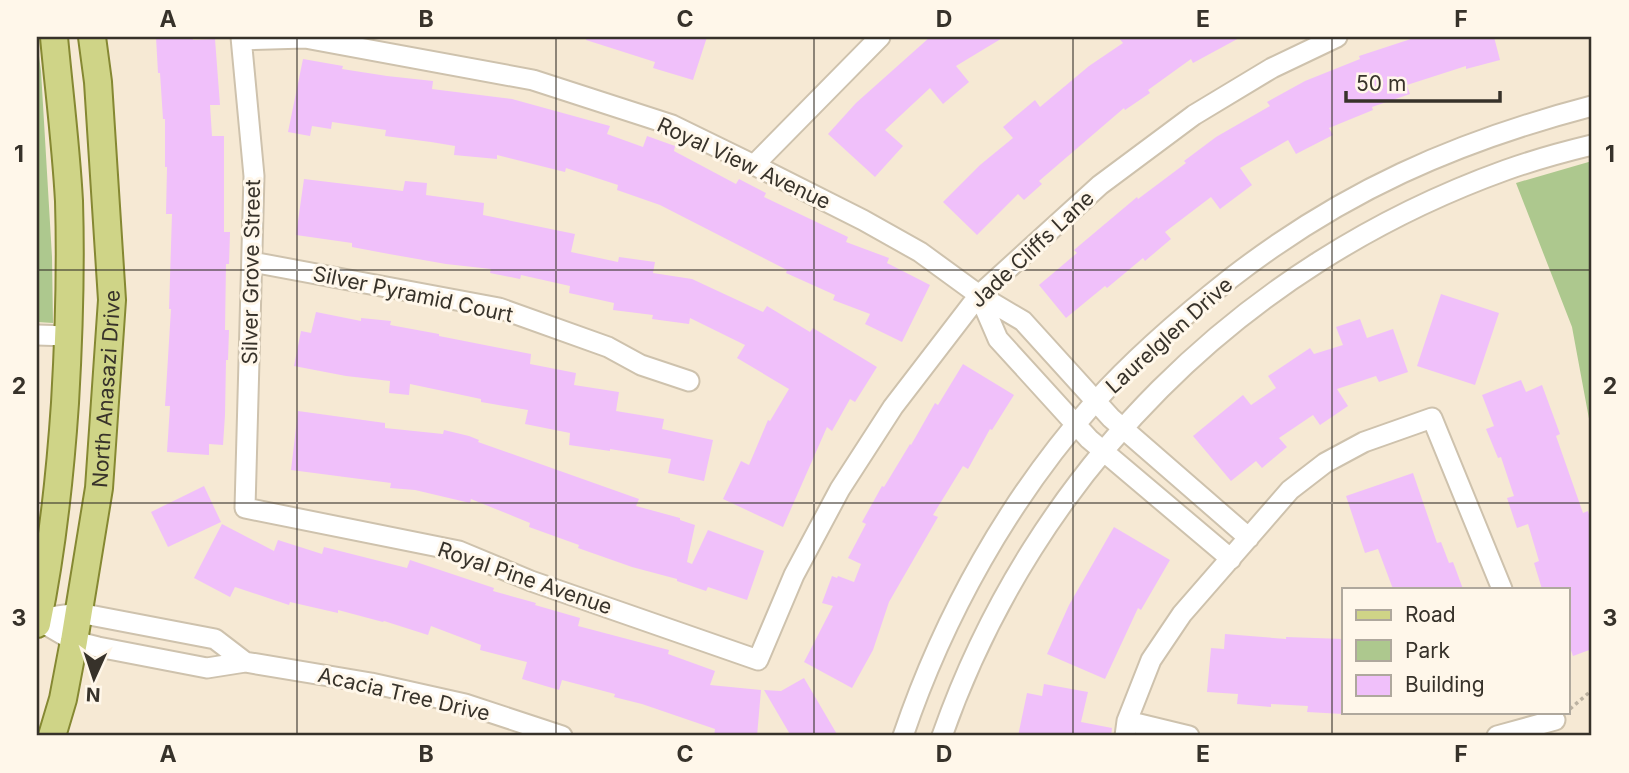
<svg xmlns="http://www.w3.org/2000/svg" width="1629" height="773" viewBox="0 0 1629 773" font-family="Inter,sans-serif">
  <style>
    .green { fill: #adc88e }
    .building { fill: #f0c0fa }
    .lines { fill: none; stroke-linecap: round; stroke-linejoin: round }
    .minor-casing { stroke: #cec2ad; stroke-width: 23 }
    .major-casing { stroke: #858832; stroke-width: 30 }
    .path { stroke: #bcb2a1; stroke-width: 3.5; stroke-dasharray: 3.5 3.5; stroke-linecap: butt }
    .minor { stroke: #fff; stroke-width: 19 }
    .major { stroke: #cfd487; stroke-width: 26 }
    .grid { fill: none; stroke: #37322a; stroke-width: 2; stroke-opacity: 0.55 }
    .labels { text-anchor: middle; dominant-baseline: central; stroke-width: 6; stroke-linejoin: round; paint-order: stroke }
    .street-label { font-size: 21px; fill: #37322a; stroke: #fff7ea }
    .neatline { fill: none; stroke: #37322a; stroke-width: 2.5 }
    .grid-label { font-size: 23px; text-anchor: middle; font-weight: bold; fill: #37322a }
  </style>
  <rect width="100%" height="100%" fill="#f6e9d4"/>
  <!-- green -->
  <path class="green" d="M37,41L41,71L52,257L53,323L37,322Z
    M1592,161V435L1572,327L1516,183Z"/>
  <!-- building -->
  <path class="building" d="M156,37H193V40L215,39L220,105H210L212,136H224V232H230L229,264H226L225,330H229L228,360H226L225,415L223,445L209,444V455L167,452L170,406H165L171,309H169L172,214H166L167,167H165V119H163L160,73H158Z
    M587,37H707L693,80L653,68L655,62L586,40Z
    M930,37H1004L956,66L969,82L943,104L930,88L885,130L903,146L875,177L828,134L856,103Z
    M1118,37H1241L1193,63L1191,59L1148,90L1150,93L1125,110L1124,108L1039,181L1042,184L1024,200L1018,194L977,235L943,202L980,165L1013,138L1003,127L1035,100L1040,107L1089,66L1123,43Z
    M1417,37H1494L1500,60L1466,69V66L1407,85L1410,94L1372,107L1373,110L1329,128L1333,135L1296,154L1288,140L1240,168L1252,185L1220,209L1211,197L1165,232L1171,239L1145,261L1143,258L1107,288L1105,286L1066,318L1039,285L1077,253L1074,250L1137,197L1138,199L1186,163L1184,161L1216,137L1270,106L1267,102L1305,81L1360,59L1359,56Z
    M303,59L343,66L342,69L387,76L433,81L432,89L512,99L610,126L607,134L643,147L647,136L675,146L674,151L736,184L739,179L766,193L764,197L848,237L846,242L889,258L887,263L930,285L902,342L865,324L870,314L833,300L835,295L786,273L787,270L660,205L617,190L618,185L566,168L565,172L497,155V159L454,155L455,146L431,142L385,136L386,130L332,122L331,129L312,126L310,136L288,132Z
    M304,179L403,191L405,181L427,183L426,195L484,203L483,215L575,234L571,252L618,262L619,257L655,262L653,273L692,279L763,312L767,306L810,332L813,328L877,367L855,402L850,399L832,431L827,427L783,527L723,499L741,461L749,465L768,420L770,421L789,389L737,358L745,345L690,318L689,324L652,319L653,315L613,310L614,303L569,293L570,286L521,275L520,279L490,273L491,269L446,264L389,254L352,247V243L296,235Z
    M1441,294L1499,313L1475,385L1417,366Z
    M316,312L361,321V318L391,321L390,325L439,334V336L531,354L530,364L576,373L574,385L619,392L616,411L664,419L662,429L713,440L704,481L668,473L671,459L610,449V451L569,445L570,433L525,424L528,410L481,402V399L410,384L409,395L389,393L390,381L346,376L294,366L301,331L311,333Z
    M1360,319L1367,338L1393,329L1408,372L1379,382L1376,376L1337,389L1348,406L1320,425L1313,415L1279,438L1287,447L1262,468L1256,461L1231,481L1193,436L1243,395L1251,405L1276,388L1268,376L1310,348L1314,354L1343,345L1336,327Z
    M963,364L1014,395L992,430L990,429L968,469L963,466L933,515L938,517L889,602L873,650L852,688L804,662L833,606L822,603L832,576L837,578L838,576L854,582L861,564L848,558L866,524L862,522L882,486L884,487L910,444L911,445L935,403L938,405Z
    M1521,380L1526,392L1542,385L1560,434L1556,436L1583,513L1588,511L1592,524V649L1573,656L1568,642V589H1542L1534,563L1539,561L1528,524L1517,528L1507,498L1514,496L1501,457L1498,458L1486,429L1494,426L1482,395Z
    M298,411L385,423V428L443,434L444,430L469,436L479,440L478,442L639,499L636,506L680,518V520L695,525L687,562L692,564L708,530L764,551L747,600L708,587L706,591L677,581V579L632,567L578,548L579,545L529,527L530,523L471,499L470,503L415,490L390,488L391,483L291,470Z
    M1413,473L1437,543L1441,542L1449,563L1453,562L1463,589H1393L1378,549L1365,553L1346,496Z
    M204,486L221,522L168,547L151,512Z
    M222,524L274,551L278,540L322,554L324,547L407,568L410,560L494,588L493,591L536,603L535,605L580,618L578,626L669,650L668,654L715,671L710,685L761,690L757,736H714L715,729L642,704L614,697L615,694L562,680L559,690L522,679L527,662L480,650L481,645L431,626L428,635L384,621L383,622L338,610V613L290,602L289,605L235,587L230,597L194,578Z
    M1114,527L1170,560L1141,610L1138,608L1105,679L1047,654L1069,605Z
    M1225,634L1286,639V637L1344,639L1343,714L1307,712L1308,706L1271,704V707L1237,704L1238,694L1207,692L1211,648L1224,649Z
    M804,678L838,736H791L764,690L781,691Z
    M1044,684L1088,692L1081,722L1112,728L1111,736H1018L1027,693L1042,696Z"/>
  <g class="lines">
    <!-- minor casing -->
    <g class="minor-casing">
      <path id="minor" d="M241,37L254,176L245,508L459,551L531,581L758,660L794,575L840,489L893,407L979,295L1100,185L1194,115L1272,68L1337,37
        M242,40L305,38L533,80L672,125L754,165L863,220L920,252L979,295L1023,321L1111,418L1249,538
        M754,165L880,37
        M252,262L499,308L608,347L641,365L689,381
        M979,295L998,339L1089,439L1231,559
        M37,335L69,336
        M37,619L79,613L215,639L245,662
        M38,620L74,641L98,647L207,668L245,662L371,683L465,704L562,736
        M1127,721L1189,736
        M903,736C944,615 1009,499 1094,403C1135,357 1183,316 1231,278C1284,237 1342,201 1402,173C1464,144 1527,123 1592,106
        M942,736C1035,471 1242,265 1506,170C1534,160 1563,152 1592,145
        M1125,736L1127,721L1151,660L1182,614L1290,490L1325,463L1364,442L1432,418L1502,589
        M1497,736L1555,720"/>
    </g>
    <!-- major casing -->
    <g class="major-casing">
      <g id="major">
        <path d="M37,624C52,551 60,477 65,403C69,335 71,268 69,201C66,146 59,91 54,37"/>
        <path id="s1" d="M52,736L63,699L74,641L99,488L112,300L98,82L92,37"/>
      </g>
    </g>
    <!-- path -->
    <path class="path" d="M1570,709L1592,690"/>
    <!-- minor -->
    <use href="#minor" class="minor"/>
    <!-- major -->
    <use href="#major" class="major"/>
  </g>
  <!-- grid -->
  <path class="grid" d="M297,37V736M556,37V736M814,37V736M1073,37V736M1332,37V736M37,270H1592M37,503H1592"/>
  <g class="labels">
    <!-- street labels -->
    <g class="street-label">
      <text transform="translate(744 163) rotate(25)">Royal View Avenue</text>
      <text transform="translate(1032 249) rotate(-43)">Jade Cliffs Lane</text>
      <text transform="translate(251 272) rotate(-89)">Silver Grove Street</text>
      <text transform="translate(413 294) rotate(12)">Silver Pyramid Court</text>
      <text transform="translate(1169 335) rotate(-42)">Laurelglen Drive</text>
      <text stroke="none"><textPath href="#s1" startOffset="352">North Anasazi Drive</textPath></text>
      <text transform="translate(525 578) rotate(19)">Royal Pine Avenue</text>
      <text transform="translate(404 694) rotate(13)">Acacia Tree Drive</text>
    </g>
  </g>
  <!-- border -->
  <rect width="1629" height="773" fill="none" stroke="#fff7ea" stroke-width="77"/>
  <!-- legend -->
  <rect x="1342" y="588" width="228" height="126" fill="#fff7ea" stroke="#afa89d" stroke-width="2"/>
  <rect x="1356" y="610" width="35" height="10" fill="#cfd487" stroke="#afa89d" stroke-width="2"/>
  <text x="1405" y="622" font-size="21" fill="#37322a">Road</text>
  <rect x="1356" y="640" width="35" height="21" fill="#adc88e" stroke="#afa89d" stroke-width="2"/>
  <text x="1405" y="658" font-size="21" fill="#37322a">Park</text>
  <rect x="1356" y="675" width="35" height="21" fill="#f0c0fa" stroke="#afa89d" stroke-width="2"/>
  <text x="1405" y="692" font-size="21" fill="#37322a">Building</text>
  <!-- north arrow -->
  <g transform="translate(94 678) rotate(183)" stroke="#fff7ea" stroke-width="5" paint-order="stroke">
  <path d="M0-5L12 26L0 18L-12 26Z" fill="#37322a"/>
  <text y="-10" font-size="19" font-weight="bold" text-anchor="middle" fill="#37322a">N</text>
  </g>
  <!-- scale -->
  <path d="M1346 91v10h154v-10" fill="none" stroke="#37322a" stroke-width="3.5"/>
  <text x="1356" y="91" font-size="21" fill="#37322a" stroke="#fff7ea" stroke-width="5" paint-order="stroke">50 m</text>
  <rect x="38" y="38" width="1552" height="696" class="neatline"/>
  <g class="grid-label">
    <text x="168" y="27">A</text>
    <text x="426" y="27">B</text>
    <text x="685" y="27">C</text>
    <text x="944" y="27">D</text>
    <text x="1203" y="27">E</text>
    <text x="1461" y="27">F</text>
    <text x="19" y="162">1</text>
    <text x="1610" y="162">1</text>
    <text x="19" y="394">2</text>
    <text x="1610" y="394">2</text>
    <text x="19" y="626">3</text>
    <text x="1610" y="626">3</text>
    <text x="168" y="762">A</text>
    <text x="426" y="762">B</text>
    <text x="685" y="762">C</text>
    <text x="944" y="762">D</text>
    <text x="1203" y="762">E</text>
    <text x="1461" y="762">F</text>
  </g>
</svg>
